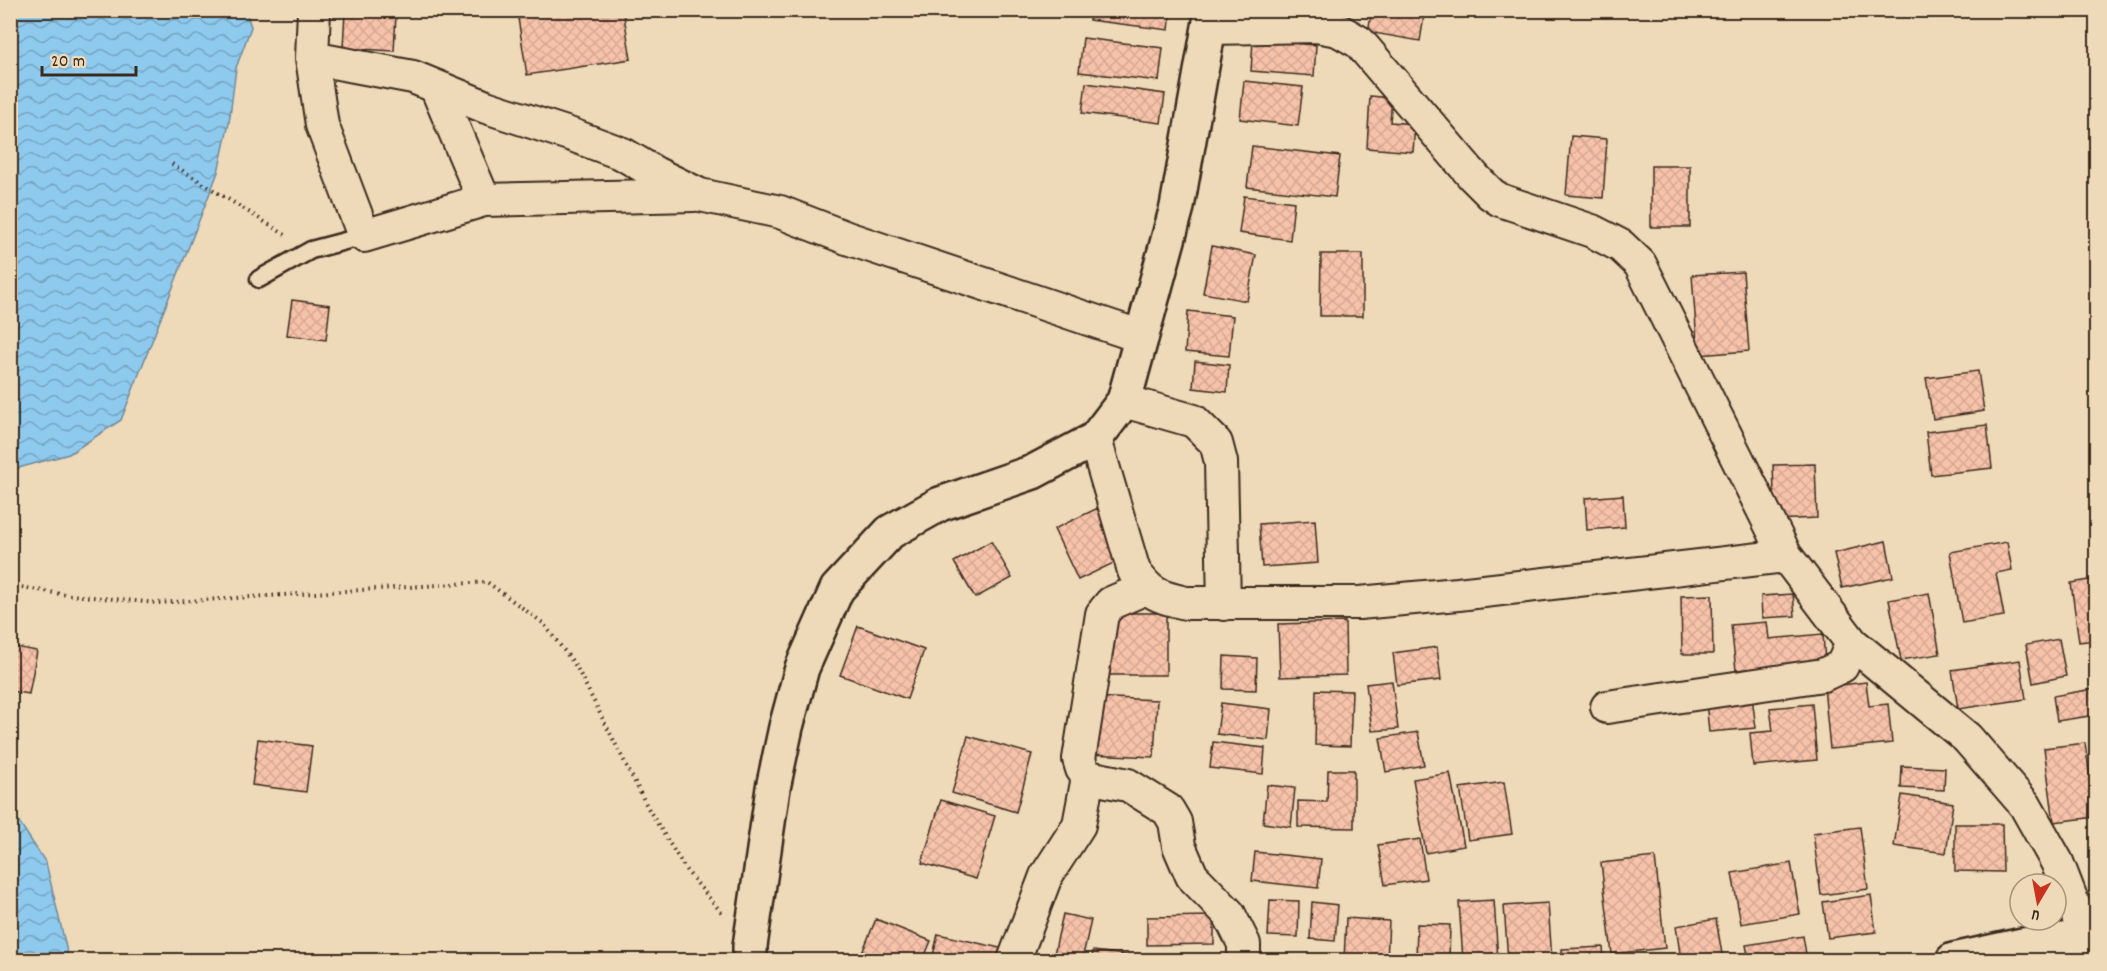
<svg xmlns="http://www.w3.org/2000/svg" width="2107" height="971" viewBox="0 0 2107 971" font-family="Dekko,sans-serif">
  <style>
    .water { fill: url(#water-waves); stroke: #6d8a9b; stroke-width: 1.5 }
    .building { fill: url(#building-cross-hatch); stroke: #3b2a1e; stroke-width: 1.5 }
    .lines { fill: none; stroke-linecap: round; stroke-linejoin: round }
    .service-casing { stroke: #3b2a1e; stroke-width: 21 }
    .minor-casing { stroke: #3b2a1e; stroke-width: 36 }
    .tertiary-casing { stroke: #3b2a1e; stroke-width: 38 }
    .path { stroke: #3b2a1e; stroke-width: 4; stroke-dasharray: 1.5 4.5; stroke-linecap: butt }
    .service { stroke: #eed9b8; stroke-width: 16 }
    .minor { stroke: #eed9b8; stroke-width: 32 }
    .tertiary { stroke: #eed9b8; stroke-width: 33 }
  </style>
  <defs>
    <pattern id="water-waves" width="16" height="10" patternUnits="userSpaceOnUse" patternTransform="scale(1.5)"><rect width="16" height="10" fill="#8ecaee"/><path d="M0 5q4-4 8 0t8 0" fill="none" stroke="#75a4c0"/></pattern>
    <pattern id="building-cross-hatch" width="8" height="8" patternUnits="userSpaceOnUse" patternTransform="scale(1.5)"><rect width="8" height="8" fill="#f7c2aa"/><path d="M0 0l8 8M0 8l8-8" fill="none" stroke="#d5a792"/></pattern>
  </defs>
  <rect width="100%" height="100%" fill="#eed9b8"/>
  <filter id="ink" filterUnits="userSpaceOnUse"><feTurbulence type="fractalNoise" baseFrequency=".0167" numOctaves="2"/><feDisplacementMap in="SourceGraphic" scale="12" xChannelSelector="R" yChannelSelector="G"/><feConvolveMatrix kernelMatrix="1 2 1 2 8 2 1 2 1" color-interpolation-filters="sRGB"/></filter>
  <g filter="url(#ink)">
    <!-- water -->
    <path class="water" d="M11,10L246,11L251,27L236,68L229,123L218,172L121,420L69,454L11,470Z
      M10,808L46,863L69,960H11Z"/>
    <!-- building -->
    <path class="building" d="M564,10H623L631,59L527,75L518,18Z
      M1091,10H1171L1169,30L1089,20Z
      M1372,10H1425L1420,41L1368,32Z
      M345,12L396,15L394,51L343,48Z
      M1083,38L1163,48L1159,81L1079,72Z
      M1253,40L1316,45L1314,76L1251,71Z
      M1244,81L1303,87L1298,126L1240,119Z
      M1086,83L1165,94L1161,123L1082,113Z
      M1370,96L1392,98L1390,122L1415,124L1413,152L1367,148Z
      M1571,136L1607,139L1603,198L1566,195Z
      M1252,146L1340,156L1335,197L1247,187Z
      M1651,166H1690V227H1651Z
      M1244,196L1294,202L1290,240L1239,233Z
      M1212,246L1256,255L1247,301L1203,293Z
      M1321,254H1363V316H1320Z
      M1743,272L1749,351L1698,355L1692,275Z
      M292,300L330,305L326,340L287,335Z
      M1188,311L1233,316L1229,356L1185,352Z
      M1195,361L1229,365L1227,392L1193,388Z
      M1978,371L1984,411L1933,419L1926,378Z
      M1987,425L1992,468L1931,475L1926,432Z
      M1815,464L1817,518L1775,520L1773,465Z
      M1623,495L1625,527L1587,530L1585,498Z
      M1098,508L1122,559L1078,580L1054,529Z
      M1315,520L1318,563L1262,567L1259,524Z
      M991,541L1012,578L975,598L954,562Z
      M1886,541L1893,577L1842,588L1834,553Z
      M2007,542L2012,570L1996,573L2004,616L1962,623L1950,552Z
      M2096,579V640L2079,642L2071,583Z
      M1929,593L1940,654L1901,660L1889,600Z
      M1793,594L1795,616L1762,618L1761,596Z
      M1712,595L1713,654H1682L1681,596Z
      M1107,613H1166V675H1107Z
      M1345,622L1346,675L1280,677L1278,624Z
      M1767,622L1769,639L1823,634L1825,662L1736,670L1731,625Z
      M858,626L924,650L907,699L840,675Z
      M2059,639L2066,676L2033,683L2026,645Z
      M10,646L37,651L29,694L10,691Z
      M1437,647L1441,680L1397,685L1393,653Z
      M1224,656L1257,658L1256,690L1223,689Z
      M2020,660L2026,699L1958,709L1952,670Z
      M1392,681L1398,729L1372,731L1366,684Z
      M1866,682L1869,706L1888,704L1892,743L1830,749L1824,687Z
      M2093,689L2096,715L2057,721L2053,696Z
      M1316,690L1352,691L1350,746L1315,745Z
      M1091,697L1157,700L1154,757L1089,754Z
      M1752,697L1756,728L1709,732L1706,701Z
      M1221,703L1271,709L1268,740L1217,734Z
      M1812,704L1817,760L1753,766L1750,733L1773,731L1770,708Z
      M1418,732L1424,765L1386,772L1380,738Z
      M968,736L1032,754L1016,812L952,793Z
      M258,739L312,746L306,792L252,785Z
      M1213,742L1265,748L1263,774L1210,768Z
      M2085,743L2096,817L2054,822L2044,748Z
      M1902,766L1945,768L1944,790L1901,788Z
      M1328,770H1354V828L1298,827V801L1327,802Z
      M1450,773L1464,846L1426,853L1413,779Z
      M1504,782L1512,834L1468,840L1460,788Z
      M1267,785L1295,788L1291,827L1263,823Z
      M1902,795L1953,803L1946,853L1894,846Z
      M941,800L995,816L976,879L922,863Z
      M1955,824H2002L2003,872L1955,871Z
      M1860,827L1868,889L1821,895L1813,833Z
      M1420,839L1426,879L1385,885L1378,845Z
      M1255,852L1321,859L1318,888L1252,881Z
      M1655,857L1665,948L1612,954L1601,863Z
      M1791,863L1800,914L1741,924L1732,873Z
      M1871,895L1876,932L1828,938L1823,902Z
      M1270,900L1299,901L1298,937L1268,936Z
      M1494,900L1498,960H1463L1459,902Z
      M1312,902L1338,905L1335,941L1310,939Z
      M1548,903L1552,960H1508L1504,906Z
      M1063,914L1091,920L1082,960L1054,954Z
      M1214,916V944L1147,945V917Z
      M1346,918L1389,921L1387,960H1344Z
      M876,919L931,941L923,960H859Z
      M1716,919L1723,960H1681L1676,926Z
      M1417,924L1450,925L1449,960H1416Z
      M938,934L1009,950L1006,960H932Z
      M1803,936L1807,960H1749L1746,945Z
      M1603,947L1604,960H1562V949Z
      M1093,951L1134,956L1133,960H1092Z"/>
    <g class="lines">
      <!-- service casing -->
      <g class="service-casing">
        <path id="service" d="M259,279L311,250L364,236"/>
      </g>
      <!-- minor casing -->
      <g class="minor-casing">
        <path id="minor" d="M314,10L312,58L322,125L364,236L484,200L694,195
          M1210,28L1316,26L1338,30L1359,42L1474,177L1491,194L1500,200L1592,231L1621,246L1640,264L1786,556L1852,643L1967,738L2025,805L2057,862L2086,937
          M312,58L413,77L486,107L572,135L623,154L655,173L700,195L780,212L847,238L1142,337
          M436,87L484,200
          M1124,401L1194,421L1216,443L1221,462L1224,604
          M1095,439L1134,571C1150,594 1158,597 1186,603H1359L1458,594L1786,556
          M1146,588L1111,603L1102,614L1079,759L1082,769L1088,777L1128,785L1168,810L1175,822L1179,846L1192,876L1229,914L1244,944V960
          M1607,707L1823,675L1842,666L1852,643
          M1014,960L1046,876L1079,825L1088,777"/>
      </g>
      <!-- tertiary casing -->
      <g class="tertiary-casing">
        <path id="tertiary" d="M750,960V946L773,788L786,727L802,668L837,589L890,532L940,504L1033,472L1095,439L1124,401L1177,207L1212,10
          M1953,960L2022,945L2086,937L2096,938"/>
      </g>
      <!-- path -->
      <path class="path" d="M172,164L287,236
        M10,585L60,594L157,603L487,582L543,623L576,666L649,810L686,870L722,913"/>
      <!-- service -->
      <use href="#service" class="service"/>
      <!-- minor -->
      <use href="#minor" class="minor"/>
      <!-- tertiary -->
      <use href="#tertiary" class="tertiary"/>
    </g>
  </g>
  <!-- margin -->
  <rect width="2107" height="971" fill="none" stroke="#eed9b8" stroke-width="36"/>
  <rect x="18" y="18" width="2071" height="935" fill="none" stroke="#3b2a1e" stroke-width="2" filter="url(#ink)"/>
  <!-- north arrow -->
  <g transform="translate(2038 902) rotate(190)"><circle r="28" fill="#eed9b8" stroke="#a6937a" stroke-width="1.5"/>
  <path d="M0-4.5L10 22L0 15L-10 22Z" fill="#c8321e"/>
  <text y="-9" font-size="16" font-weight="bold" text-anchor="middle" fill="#3b2a1e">U</text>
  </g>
  <!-- scale -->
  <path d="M42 66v9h94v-9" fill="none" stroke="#3b2a1e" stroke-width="3"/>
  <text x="51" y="66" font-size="18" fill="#3b2a1e" stroke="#eed9b8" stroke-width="4.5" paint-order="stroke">20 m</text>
</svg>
